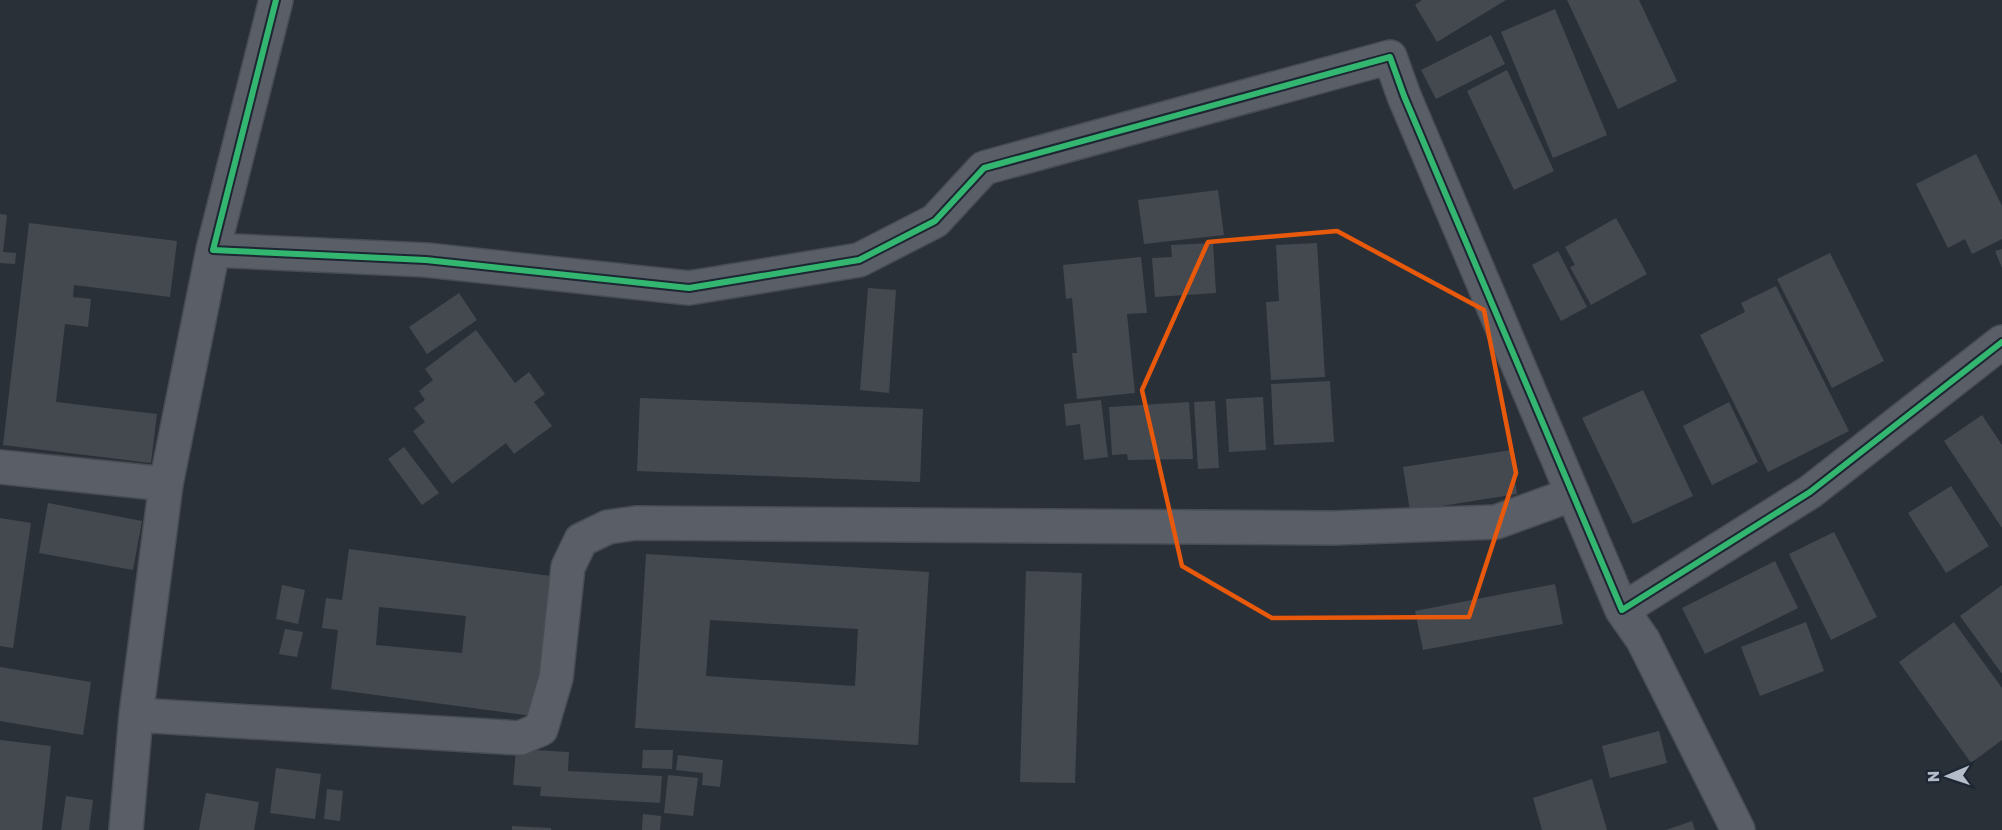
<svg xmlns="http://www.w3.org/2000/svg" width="2002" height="830" viewBox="0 0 2002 830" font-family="Rubik,sans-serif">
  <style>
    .building { fill: #444950; fill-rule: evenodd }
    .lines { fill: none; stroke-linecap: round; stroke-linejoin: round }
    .minor-casing { stroke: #484c53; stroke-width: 36 }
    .minor { stroke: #5a5e66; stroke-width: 33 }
    .cycleway-casing { stroke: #1d2633; stroke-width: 10 }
    .cycleway { stroke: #33b770; stroke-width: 6 }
    .marked { fill: none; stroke: #e8590c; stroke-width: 4.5; stroke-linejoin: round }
  </style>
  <rect width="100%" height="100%" fill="#2a3038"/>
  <!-- building -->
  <path class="building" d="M1422,0H1506L1437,42L1415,5Z
    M1567,0H1639L1677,81L1618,109Z
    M1555,9L1607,135L1553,158L1501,32Z
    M1491,35L1505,64L1436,99L1421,70Z
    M1507,70L1554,171L1514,190L1467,91Z
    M1976,154L2002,206V239L1972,254L1965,239L1948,248L1916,184Z
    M1218,190L1224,235L1144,244L1138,200Z
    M0,214L7,215L3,252L16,253L15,264L0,263Z
    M1616,218L1647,274L1591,305L1570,267L1575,265L1565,247Z
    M29,223L177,241L170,297L74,285L73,297L91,299L88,327L65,324L56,402L157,414L151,463L3,445Z
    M1213,243L1216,293L1155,297L1152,258L1172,257L1171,245Z
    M1317,243L1325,377L1271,380L1266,302L1279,301L1276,245Z
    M2002,249V268L1995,251Z
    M1558,251L1587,307L1561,321L1532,265Z
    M1830,253L1884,361L1832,388L1777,279Z
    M1141,257L1147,313L1127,314L1135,393L1077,399L1072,353H1077L1072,298L1066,299L1063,265Z
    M1776,286L1849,431L1768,472L1700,335L1745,312L1741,303Z
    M868,288L896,290L889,393L860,390Z
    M459,293L477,320L427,354L409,327Z
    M476,330L515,383L529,372L545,394L534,402L552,426L514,454L506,443L452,484L413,431L425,422L414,408L425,400L419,391L433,380L425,369Z
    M1330,381L1334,442L1274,445L1271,384Z
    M1643,390L1693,496L1633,524L1582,418Z
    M1263,397L1266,450L1229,452L1226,399Z
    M640,398L923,409L920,482L637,471Z
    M1101,400L1108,457L1084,460L1080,424L1066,426L1064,404Z
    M1215,401L1219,468L1198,469L1194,402Z
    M1189,402L1193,459L1128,460L1127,454L1112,455L1109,407Z
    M1729,402L1758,462L1712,485L1683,426Z
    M1982,415L2002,445V528L1944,441Z
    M404,447L439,493L422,505L388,459Z
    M1511,450L1517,494L1410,511L1403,467Z
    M1951,486L1989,546L1946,573L1908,513Z
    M48,503L142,521L133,570L39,553Z
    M0,518L31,523L13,648L0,646Z
    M1834,532L1877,617L1831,640L1789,554Z
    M349,549L558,577L540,717L331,689L338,630L322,628L326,598L342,600ZM379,607L466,616L462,653L376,645Z
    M646,554L929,572L918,745L635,728ZM710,620L858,629L855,686L706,676Z
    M1775,561L1798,608L1705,654L1682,608Z
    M1026,571L1082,573L1075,783L1020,782Z
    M1555,584L1563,624L1423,650L1415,611Z
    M282,585L305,590L298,624L276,619Z
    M2002,585V674L1960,616Z
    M1806,622L1824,671L1760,696L1741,647Z
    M1954,622L2002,688V740L1971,763L1899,662Z
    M285,629L303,632L297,657L279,654Z
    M0,667L91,682L83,735L0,721Z
    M1659,731L1667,763L1610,778L1602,746Z
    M0,740L51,746L42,830H0Z
    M516,749L569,752L568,771L662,776L660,803L540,796L541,787L513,785Z
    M643,750H673L672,769L642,768Z
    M678,755L723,760L720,787L702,785L703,773L676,770Z
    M276,768L321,774L315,819L270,813Z
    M668,775L698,778L693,816L664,813Z
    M1592,779L1607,830H1542L1533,798Z
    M327,789L343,791L340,821L324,819Z
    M206,793L259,802L254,830H199Z
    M66,796L93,800L89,830H61Z
    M643,814L661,816L660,830H642Z
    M1692,821L1695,830H1666Z
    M512,826L551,828V830H512Z"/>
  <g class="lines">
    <!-- minor casing -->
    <g class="minor-casing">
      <path id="minor" d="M276,0L213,250L426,260L689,288L859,260L935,221L984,168L1390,57L1404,96L1622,610L1810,492L2002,342
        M0,467L166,484
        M1622,610L1643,640L1738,830
        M136,715L520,738L541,729L556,678L568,567L581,540L608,527L636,523L1333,528L1496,522L1573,494
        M126,830L136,715L166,484L213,250"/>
    </g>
    <!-- minor -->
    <use href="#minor" class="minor"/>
    <!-- cycleway casing -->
    <g class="cycleway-casing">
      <path id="cycleway" d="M276,0L213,250L426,260L689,288L859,260L935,221L984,168L1390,57L1404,96L1622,610L1810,492L2002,342"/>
    </g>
    <!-- cycleway -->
    <use href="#cycleway" class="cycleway"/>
  </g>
  <!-- marked area -->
  <path class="marked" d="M1337,231L1484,310L1516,473L1469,617L1272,618L1182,566L1142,390L1208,242Z"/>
  <!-- north arrow -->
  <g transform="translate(1948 776) rotate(268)" stroke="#1d2633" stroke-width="4.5" paint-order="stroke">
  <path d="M0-4.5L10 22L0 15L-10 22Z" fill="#b4bcc9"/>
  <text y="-9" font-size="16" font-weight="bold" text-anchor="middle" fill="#b4bcc9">N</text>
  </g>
</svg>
